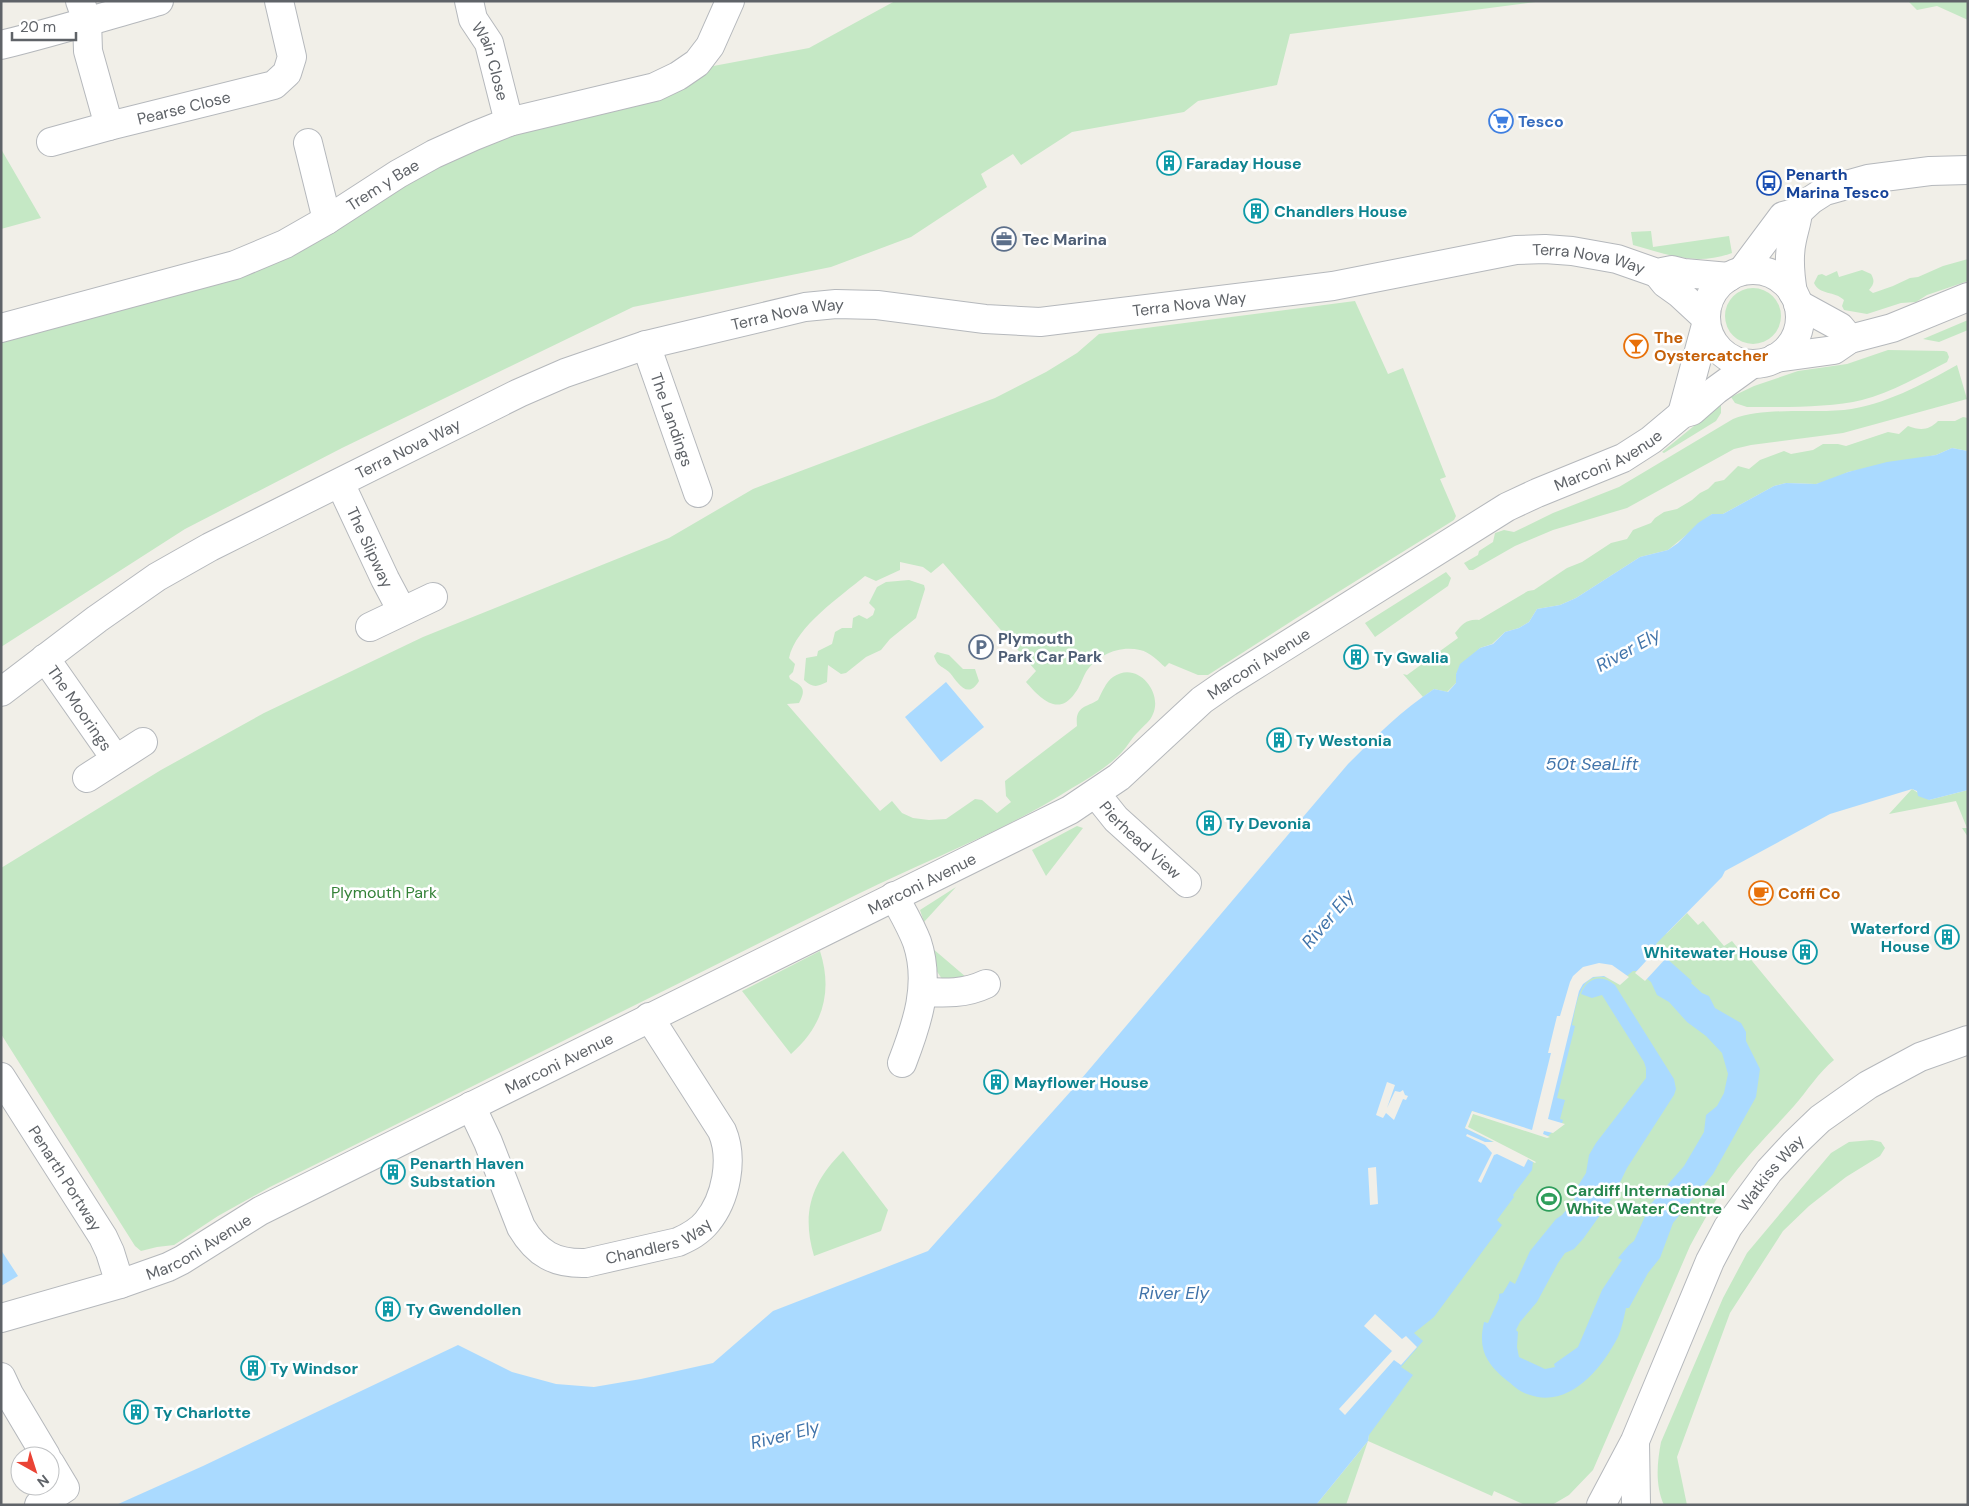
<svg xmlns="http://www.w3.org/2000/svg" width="1969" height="1506" viewBox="0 0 1969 1506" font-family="'DM Sans',sans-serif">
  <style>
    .green { fill: #c5e8c5 }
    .water { fill: #aadaff }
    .pier { fill: #f1efe8 }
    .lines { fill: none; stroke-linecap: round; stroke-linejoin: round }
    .minor-casing { stroke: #b5b8bc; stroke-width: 30 }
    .minor { stroke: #fff; stroke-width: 28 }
    .labels { text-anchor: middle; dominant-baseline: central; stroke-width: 5; stroke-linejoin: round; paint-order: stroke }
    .street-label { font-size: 16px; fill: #5f6368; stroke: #fff }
    .shop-label { font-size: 16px; font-weight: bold; fill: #366cbe; stroke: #fff; text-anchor: start }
    .culture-label { font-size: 16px; font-weight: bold; fill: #0d838f; stroke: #fff; text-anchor: start }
    .transit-label { font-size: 16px; font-weight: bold; fill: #164399; stroke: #fff; text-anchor: start }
    .service-label { font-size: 16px; font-weight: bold; fill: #4e5e75; stroke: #fff; text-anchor: start }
    .food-label { font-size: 16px; font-weight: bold; fill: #c56008; stroke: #fff; text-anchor: start }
    .park-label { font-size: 16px; fill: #348238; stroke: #fff }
    .leisure-label { font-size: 16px; font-weight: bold; fill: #27864d; stroke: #fff; text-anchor: start }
    .water-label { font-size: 18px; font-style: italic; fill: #4174aa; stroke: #fff }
  </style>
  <rect width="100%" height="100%" fill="#f1efe8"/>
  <!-- green -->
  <path class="green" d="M895,1H1543L1290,34L1277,85L1198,101L1184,112L1072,132L1021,165L1013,154L981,174L987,187L911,237L831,267L633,307L342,448L185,529L1,647V339L72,319L399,187L476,148L708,67L809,48Z
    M1908,1H1968V20L1937,6L1917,10Z
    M1,149L41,218L1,229Z
    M1651,231L1653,247L1729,236L1732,253C1696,266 1669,255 1633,245L1631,232Z
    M1968,259V281L1927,295L1916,302L1901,303L1867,314L1844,310L1842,306L1844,300C1835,291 1819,295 1814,283L1818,275L1822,274L1826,276L1837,271L1839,277L1862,270L1871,274C1875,281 1874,284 1869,290L1873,293L1893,286L1910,278L1918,277L1943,266Z
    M1725 316a28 28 0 1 1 56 0a28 28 0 1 1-56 0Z
    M1355,301L1388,374L1403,368L1446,477L1440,479L1456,516L1454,520L1298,617L1208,675H1198L1169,663L1165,667C1158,661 1150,652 1140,650C1119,645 1097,655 1086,672C1082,679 1080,687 1075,693C1058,718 1039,697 1026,682L1036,671L943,563L931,573L923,567L900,562V570L876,581L865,576C840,597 796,626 789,658L795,664L793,672L789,676L790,679C802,686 807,688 799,703L787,704L880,811L892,801L902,813L913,818L929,820L946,819L975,799L982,800L997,813L1011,802L1006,796L1005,781L1077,726C1075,706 1085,708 1098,700C1102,692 1106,682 1113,677C1137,660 1163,692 1153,714C1150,722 1144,725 1139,731C1132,737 1128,746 1122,752C1108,767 1089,778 1072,788C1005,831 929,859 858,894C662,991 466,1090 270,1187L218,1216L174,1245L157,1247L141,1251L135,1246L1,1034V868L161,770L264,713L423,637L669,538L753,489L995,398L1046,372L1077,353L1099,334Z
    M1968,320V330L1939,342L1923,339Z
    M1888,350L1944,351L1947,352L1949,357L1947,362C1920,376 1892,392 1862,400C1830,408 1780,407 1747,407L1735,403L1731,397L1754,386L1798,371L1847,364Z
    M1957,365L1967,399L1843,433L1751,445L1734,449L1627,508L1553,530L1515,546L1473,570H1469L1464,563L1478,555L1479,551L1493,542L1495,533L1504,530L1514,532L1553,513L1619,487L1733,419C1765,407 1810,413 1844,410C1885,405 1921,385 1957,365Z
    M1721,404V413L1716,421L1664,453L1662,452Z
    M1963,417L1968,418V451L1952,448L1936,455L1848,472L1832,480L1816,484L1786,483L1774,486L1723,514H1712L1668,550L1640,557L1576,598L1560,605L1537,609L1529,622L1519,628L1505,632L1492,644L1480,648L1456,674V683L1447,692L1434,689L1423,697L1403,674L1407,675L1458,638L1455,633C1463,624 1466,619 1479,620L1528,591L1534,590L1567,568L1582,562L1611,543L1627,539L1633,530L1651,523L1655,518L1664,512L1677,509L1692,500L1700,493L1708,489L1715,482L1724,480L1738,466L1749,469L1760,460L1784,451L1791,454L1813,450L1823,444H1838L1846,446L1888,432L1899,434L1908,426C1921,431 1929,430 1938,421H1955Z
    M1446,572L1451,578L1448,586L1375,637L1365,623Z
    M909,580L924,585L925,589L916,618L890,639L881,650L866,657L846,673L841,674L828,665L827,682C817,687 813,688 804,680L806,658L817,656L818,651L832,644L835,632L842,628H852L853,618L859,615L867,619L873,615L875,609L869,603L877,587L886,582Z
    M937,652L949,655L963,669H975L979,681C967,701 957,681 950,673C942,665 938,668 934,656Z
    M1912,789L1929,800L1968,790V837L1962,828H1967L1956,801L1889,814Z
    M1077,826L1083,828L1046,876L1032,850Z
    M956,887L924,922L920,910Z
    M1687,913L1698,925L1703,921L1724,946L1732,941L1745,957L1748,956L1834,1060C1818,1073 1808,1090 1794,1106C1771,1132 1745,1157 1725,1186C1712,1205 1701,1226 1690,1246L1593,1470L1569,1495L1552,1505H1525L1494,1491L1492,1496L1368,1441L1346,1505H1316L1368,1441L1422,1048L1667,933Z
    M932,948L966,977L960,980L942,979L936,970Z
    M820,951C833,992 823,1026 791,1054L742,991Z
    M1872,1140L1881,1142L1885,1148L1880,1156L1846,1177L1809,1206L1783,1231L1730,1313L1677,1457L1687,1505H1664C1655,1485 1657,1463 1661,1442L1723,1298L1747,1253L1831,1153L1849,1142Z
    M843,1151L888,1210L881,1231L814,1256C801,1212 812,1182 843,1151Z"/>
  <!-- water -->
  <path class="water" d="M1952,448L1968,451V790L1929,800L1918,796L1917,791L1912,789L1830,814L1725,871L1722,877L1656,944V949L1692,981L1691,983L1702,993L1709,996L1715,1008L1741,1023L1746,1032V1041L1760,1069L1756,1097L1713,1174L1673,1223L1660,1258L1648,1273L1629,1308H1626C1624,1317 1622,1328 1618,1337C1601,1370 1568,1410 1527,1394C1518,1391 1512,1384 1505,1379C1485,1362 1478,1348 1484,1322L1488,1323L1499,1298V1294L1503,1293L1510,1281L1515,1284L1530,1251L1556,1219L1562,1215L1574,1201L1576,1189L1586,1173L1589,1155L1596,1143L1646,1078V1068L1644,1062L1602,995L1592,998L1581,994C1587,977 1602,974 1615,985L1674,1079L1676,1089L1674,1095L1627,1168L1613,1197L1583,1239L1574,1249L1565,1253L1558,1263L1537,1302L1520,1322L1516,1330L1518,1332L1517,1347L1519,1357L1545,1369L1555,1367L1554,1364L1578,1347L1602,1290L1622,1260L1618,1258L1629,1245L1634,1241L1650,1205L1684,1166L1704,1132L1706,1115L1717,1106L1724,1093L1728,1074L1722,1053L1706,1036L1687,1022L1669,1002L1657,995L1651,982L1637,971H1633L1618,983C1613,982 1609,977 1604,977C1579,973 1576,1007 1572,1025L1575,1026L1557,1098L1565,1100L1560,1119L1563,1120L1562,1123L1548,1136L1472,1111L1465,1128L1533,1162L1532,1170L1513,1195L1514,1197L1497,1220L1502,1225L1434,1317L1414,1333L1423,1341L1401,1367L1413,1375L1369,1435L1368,1441L1316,1505H116L203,1466L458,1345L512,1372L556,1384L594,1387L641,1379L713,1363L773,1311L928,1251L1071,1091L1348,764C1375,737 1402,710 1434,689L1448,692L1456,683V674L1460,664L1480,648L1493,644L1505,632L1519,628L1529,622L1537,609L1560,605L1576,598L1640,557L1668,550L1678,543L1698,523L1712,514H1723L1774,486L1786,483L1816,484L1848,472L1887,462L1936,455Z
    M946,682L984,727L941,762L905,717Z
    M1,1250L18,1276L1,1286Z"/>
  <!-- pier -->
  <path class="pier" d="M1658,948L1668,956L1645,981L1635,973Z
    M1599,963L1612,965L1629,977L1620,985L1604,976L1593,977L1583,984L1579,991L1548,1119L1565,1124L1553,1133L1544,1131L1543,1134L1550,1137L1547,1138L1473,1114L1468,1127L1536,1162L1535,1163L1528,1159L1524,1167L1497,1154L1494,1155L1481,1183L1478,1181L1492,1153L1485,1145L1466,1136L1467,1134L1485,1142H1494L1465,1128L1472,1111L1532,1130L1551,1053H1548L1557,1016H1560L1570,982L1573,976L1583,967Z
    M1387,1082L1395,1085L1387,1108L1395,1091L1400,1092L1403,1090L1405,1095L1408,1096L1406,1100L1403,1099L1394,1120L1386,1113L1383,1118L1376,1115Z
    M1376,1167L1378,1204L1370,1205L1368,1168Z
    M1375,1314L1402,1339L1406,1336L1417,1347L1401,1365L1394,1360L1345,1415L1339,1409L1392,1351L1364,1326Z"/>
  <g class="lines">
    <!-- minor casing -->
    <g class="minor-casing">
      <g id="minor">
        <path id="s1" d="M80,1L87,21L88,51L109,126L274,85L287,73L292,57L279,1"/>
        <path id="s2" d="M469,1L473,19L489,43L509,122"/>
        <path d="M1,45C54,32 106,16 159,1"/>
        <path d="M51,142L109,126"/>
        <path d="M308,143L327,220"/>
        <circle cx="1753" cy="317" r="47"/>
        <path d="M1742,271L1783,216L1798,212L1811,200L1825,191L1868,179L1930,171L1968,170"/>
        <path d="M1657,273L1665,283L1679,293L1706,318"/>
        <path d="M1793,293C1790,275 1788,257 1792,240C1794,230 1797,222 1798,212"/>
        <path d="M1798,304L1840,327L1850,339"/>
        <path id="s3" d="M1,328L235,265L285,244L327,220L398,174L434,154L474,136L509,122L655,87L678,76L697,63L710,46L730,1"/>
        <path id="s4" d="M646,345L698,493"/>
        <path d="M1775,358L1834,350L1850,339L1892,328L1968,297"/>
        <path d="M1682,414L1706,325"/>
        <path id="s5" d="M340,483L385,579L402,611"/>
        <path d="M370,627L433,597"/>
        <path id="s6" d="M45,658L115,758"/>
        <path id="s7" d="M1,692L97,619L157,577L210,547L519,393L565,373L646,345L805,307L836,304L877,305L985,319L1040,322L1333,286L1516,250L1545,249L1572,251L1617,259L1657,273L1672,270L1684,273L1729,277"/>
        <path d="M87,778L143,742"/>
        <path id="s8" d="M1096,794L1116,819L1187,883"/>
        <path d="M894,896C902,911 911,926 917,942C931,984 917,1024 902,1063"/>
        <path d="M923,992C945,993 965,994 986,984"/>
        <path id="s9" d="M1,1077L103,1237L110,1252L120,1284"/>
        <path id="s10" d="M471,1106L488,1142L521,1227C537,1254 555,1264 586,1263L678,1242C689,1237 699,1232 707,1222C726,1199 734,1159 722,1131L649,1017"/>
        <path id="s11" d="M1,1318L120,1284L168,1267L182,1260L260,1211L1070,810L1119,777L1202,700L1228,682L1507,507L1537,493L1623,458L1651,440L1682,414L1692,411L1716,390L1752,364"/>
        <path d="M1,1377L9,1394L46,1456"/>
        <path d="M1635,1442L1636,1505"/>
        <path d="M39,1505L65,1488L50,1463"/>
        <path id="s12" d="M1601,1505L1635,1441L1710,1261L1728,1227L1769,1171L1795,1143L1820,1119L1868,1085L1920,1057L1968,1040"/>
      </g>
    </g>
    <!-- minor -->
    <use href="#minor" class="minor"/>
  </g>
  <!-- icons -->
  <defs>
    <g id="supermarket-ring" transform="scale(1.25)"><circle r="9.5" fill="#fff" stroke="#3f7fe0" stroke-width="1.5"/><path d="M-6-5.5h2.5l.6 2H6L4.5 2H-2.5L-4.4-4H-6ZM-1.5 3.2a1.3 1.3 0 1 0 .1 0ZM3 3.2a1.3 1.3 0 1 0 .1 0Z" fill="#3f7fe0"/></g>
    <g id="building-ring" transform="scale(1.25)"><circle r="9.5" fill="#fff" stroke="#0f9aa8" stroke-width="1.5"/><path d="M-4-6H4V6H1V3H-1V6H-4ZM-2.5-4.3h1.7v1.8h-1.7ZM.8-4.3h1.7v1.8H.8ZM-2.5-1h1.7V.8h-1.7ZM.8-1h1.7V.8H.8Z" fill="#0f9aa8"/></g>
    <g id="bus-ring" transform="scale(1.25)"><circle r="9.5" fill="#fff" stroke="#1a4fb4" stroke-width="1.5"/><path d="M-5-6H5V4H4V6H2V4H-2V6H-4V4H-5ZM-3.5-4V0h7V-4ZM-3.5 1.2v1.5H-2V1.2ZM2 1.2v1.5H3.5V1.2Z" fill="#1a4fb4"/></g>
    <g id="office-ring" transform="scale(1.25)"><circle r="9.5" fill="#fff" stroke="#5c6f8a" stroke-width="1.5"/><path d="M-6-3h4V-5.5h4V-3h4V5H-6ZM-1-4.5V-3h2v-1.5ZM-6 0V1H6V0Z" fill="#5c6f8a"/></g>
    <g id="bar-ring" transform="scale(1.25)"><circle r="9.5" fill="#fff" stroke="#e8710a" stroke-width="1.5"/><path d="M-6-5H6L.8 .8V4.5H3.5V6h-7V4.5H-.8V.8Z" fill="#e8710a"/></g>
    <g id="parking-ring" transform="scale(1.25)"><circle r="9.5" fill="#fff" stroke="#5c6f8a" stroke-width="1.5"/><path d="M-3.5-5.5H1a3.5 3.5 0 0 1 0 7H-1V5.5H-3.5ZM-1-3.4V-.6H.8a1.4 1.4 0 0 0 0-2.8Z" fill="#5c6f8a"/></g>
    <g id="cafe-ring" transform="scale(1.25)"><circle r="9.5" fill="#fff" stroke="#e8710a" stroke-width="1.5"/><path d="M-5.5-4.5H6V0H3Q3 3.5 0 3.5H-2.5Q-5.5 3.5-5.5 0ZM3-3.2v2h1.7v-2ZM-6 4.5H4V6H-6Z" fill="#e8710a"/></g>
    <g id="stadium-ring" transform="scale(1.25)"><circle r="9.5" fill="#fff" stroke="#2e9e5b" stroke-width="1.5"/><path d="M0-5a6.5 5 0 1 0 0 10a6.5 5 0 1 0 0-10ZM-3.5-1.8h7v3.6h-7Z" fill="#2e9e5b"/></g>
  </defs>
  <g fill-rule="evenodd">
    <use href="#supermarket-ring" x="1501" y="121"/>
    <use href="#building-ring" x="1169" y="163"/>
    <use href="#bus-ring" x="1769" y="183"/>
    <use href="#building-ring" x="1256" y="211"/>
    <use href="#office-ring" x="1004" y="239"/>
    <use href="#bar-ring" x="1636" y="346"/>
    <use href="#parking-ring" x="981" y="647"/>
    <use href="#building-ring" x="1356" y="657"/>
    <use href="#building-ring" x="1279" y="740"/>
    <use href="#building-ring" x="1209" y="823"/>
    <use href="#cafe-ring" x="1761" y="893"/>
    <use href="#building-ring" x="1947" y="937"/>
    <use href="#building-ring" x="1805" y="952"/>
    <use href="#building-ring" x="996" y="1082"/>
    <use href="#building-ring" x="393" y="1172"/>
    <use href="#stadium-ring" x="1549" y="1199"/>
    <use href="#building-ring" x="388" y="1309"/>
    <use href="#building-ring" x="253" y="1368"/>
    <use href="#building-ring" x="136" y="1412"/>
  </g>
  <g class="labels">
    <!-- street labels -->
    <g class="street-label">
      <text stroke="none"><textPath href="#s2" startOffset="65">Wain Close</textPath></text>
      <text stroke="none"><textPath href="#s1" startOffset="206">Pearse Close</textPath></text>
      <text stroke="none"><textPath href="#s3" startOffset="411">Trem y Bae</textPath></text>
      <text stroke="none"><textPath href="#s7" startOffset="1691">Terra Nova Way</textPath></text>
      <text stroke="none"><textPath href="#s7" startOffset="1286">Terra Nova Way</textPath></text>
      <text stroke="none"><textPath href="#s7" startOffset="881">Terra Nova Way</textPath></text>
      <text stroke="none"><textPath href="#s4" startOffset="79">The Landings</textPath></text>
      <text stroke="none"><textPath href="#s7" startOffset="476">Terra Nova Way</textPath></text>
      <text stroke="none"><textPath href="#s11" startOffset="1831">Marconi Avenue</textPath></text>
      <text stroke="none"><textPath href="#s5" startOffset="71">The Slipway</textPath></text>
      <text stroke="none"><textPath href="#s11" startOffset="1426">Marconi Avenue</textPath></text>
      <text stroke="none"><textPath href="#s6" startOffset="61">The Moorings</textPath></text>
      <text stroke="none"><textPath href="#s8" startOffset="64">Pierhead View</textPath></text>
      <text stroke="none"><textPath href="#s11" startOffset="1021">Marconi Avenue</textPath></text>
      <text stroke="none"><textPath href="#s11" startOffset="616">Marconi Avenue</textPath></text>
      <text stroke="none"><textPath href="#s12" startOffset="375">Watkiss Way</textPath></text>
      <text stroke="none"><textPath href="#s9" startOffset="120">Penarth Portway</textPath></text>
      <text stroke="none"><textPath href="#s10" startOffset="286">Chandlers Way</textPath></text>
      <text stroke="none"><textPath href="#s11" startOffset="211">Marconi Avenue</textPath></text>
    </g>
    <!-- shop labels -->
    <g class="shop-label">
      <text x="1518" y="121">Tesco</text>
    </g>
    <!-- culture labels -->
    <g class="culture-label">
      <text x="1186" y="163">Faraday House</text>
      <text x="1274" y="211">Chandlers House</text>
      <text x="1374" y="657">Ty Gwalia</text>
      <text x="1296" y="740">Ty Westonia</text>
      <text x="1226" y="823">Ty Devonia</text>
      <text x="1930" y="928" text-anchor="end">Waterford<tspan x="1930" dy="18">House</tspan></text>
      <text x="1788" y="952" text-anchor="end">Whitewater House</text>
      <text x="1014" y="1082">Mayflower House</text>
      <text x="410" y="1163">Penarth Haven<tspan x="410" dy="18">Substation</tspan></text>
      <text x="406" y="1309">Ty Gwendollen</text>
      <text x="270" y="1368">Ty Windsor</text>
      <text x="154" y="1412">Ty Charlotte</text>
    </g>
    <!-- transit labels -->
    <g class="transit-label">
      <text x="1786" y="174">Penarth<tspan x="1786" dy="18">Marina Tesco</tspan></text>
    </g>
    <!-- service labels -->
    <g class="service-label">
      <text x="1022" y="239">Tec Marina</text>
      <text x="998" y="638">Plymouth<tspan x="998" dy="18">Park Car Park</tspan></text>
    </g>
    <!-- food labels -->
    <g class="food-label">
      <text x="1654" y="337">The<tspan x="1654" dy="18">Oystercatcher</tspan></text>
      <text x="1778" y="893">Coffi Co</text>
    </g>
    <!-- park labels -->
    <g class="park-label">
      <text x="384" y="892">Plymouth Park</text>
    </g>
    <!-- leisure labels -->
    <g class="leisure-label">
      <text x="1566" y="1190">Cardiff International<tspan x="1566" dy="18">White Water Centre</tspan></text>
    </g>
    <!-- water labels -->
    <g class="water-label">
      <text transform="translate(1628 650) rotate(-29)">River Ely</text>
      <text x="1592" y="764">50t SeaLift</text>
      <text transform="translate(1328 919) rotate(-50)">River Ely</text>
      <text x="1174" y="1293">River Ely</text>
      <text transform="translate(785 1435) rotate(-14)">River Ely</text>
    </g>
  </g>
  <!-- border -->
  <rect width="1969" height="1506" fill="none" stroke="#5f6368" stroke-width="5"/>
  <!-- north arrow -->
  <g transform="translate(35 1471) rotate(141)"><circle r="24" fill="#ffffff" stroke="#bfc1c3"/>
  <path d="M0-4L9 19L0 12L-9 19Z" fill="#ea4335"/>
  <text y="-8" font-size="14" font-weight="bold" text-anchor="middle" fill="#5f6368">N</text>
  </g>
  <!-- scale -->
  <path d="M12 32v8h64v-8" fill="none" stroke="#5f6368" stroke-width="2.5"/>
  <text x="20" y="32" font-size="15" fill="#5f6368" stroke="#ffffff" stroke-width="4" paint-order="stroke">20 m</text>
</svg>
